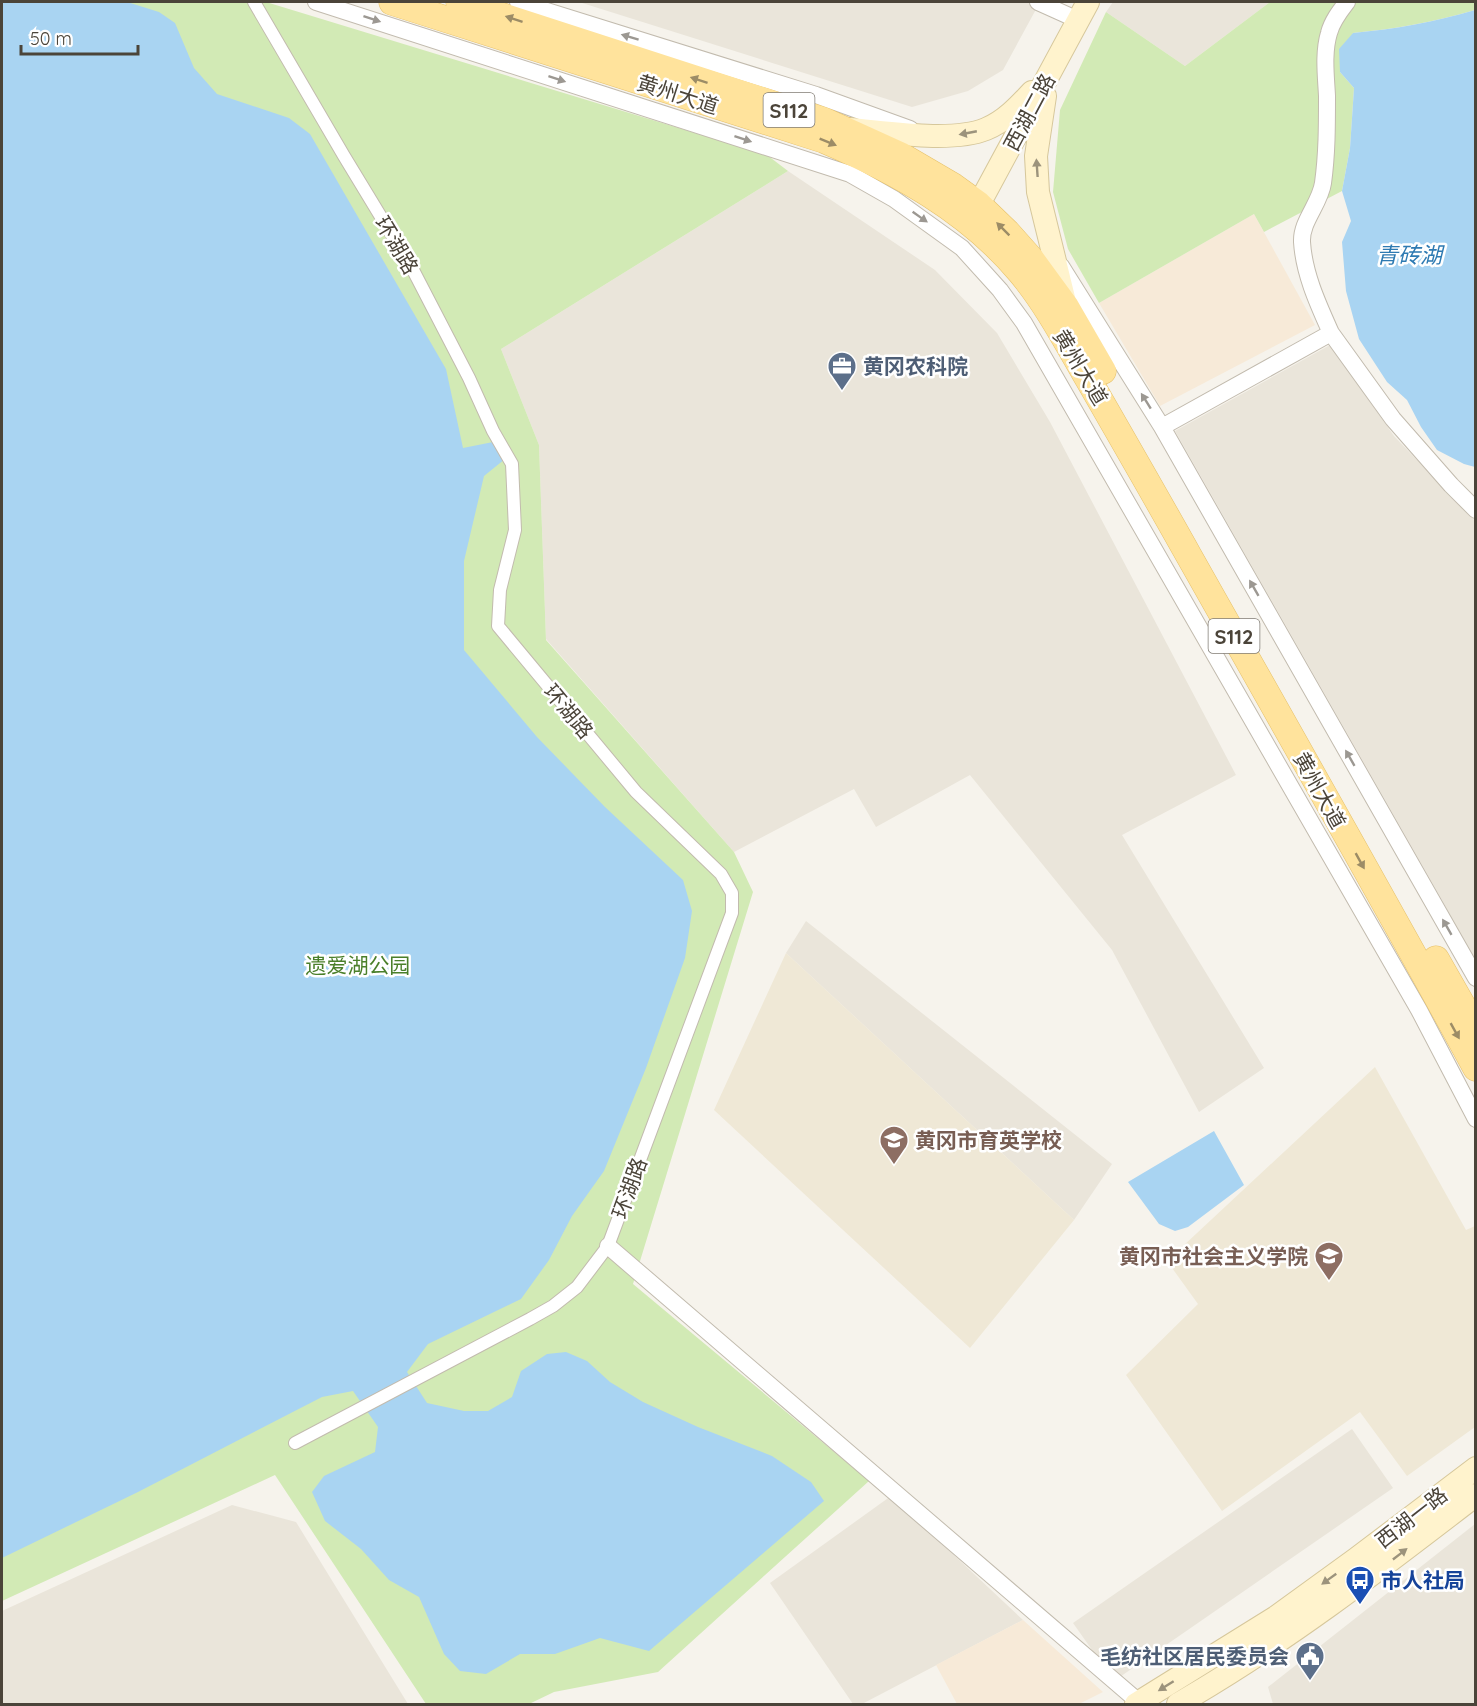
<svg xmlns="http://www.w3.org/2000/svg" width="1477" height="1706" viewBox="0 0 1477 1706" font-family="Quicksand,'Noto Sans SC',sans-serif">
  <style>
    .residential { fill: #eae5da }
    .commercial { fill: #f7ead8 }
    .education { fill: #efe8d6 }
    .green { fill: #d2eab5 }
    .water { fill: #a9d4f2 }
    .lines { fill: none; stroke-linecap: round; stroke-linejoin: round }
    .pedestrian-casing { stroke: #c2bbae; stroke-width: 14 }
    .minor-casing { stroke: #c2bbae; stroke-width: 18 }
    .secondary-casing { stroke: #d6c79b; stroke-width: 24 }
    .primary-casing { stroke: #e6c16a; stroke-width: 27 }
    .pedestrian { stroke: #fff; stroke-width: 12 }
    .minor { stroke: #fff; stroke-width: 16 }
    .secondary { stroke: #fff3cd; stroke-width: 22 }
    .primary { stroke: #ffe39c; stroke-width: 26 }
    .oneway { fill: #9c9892 }
    .oneway2 { fill: #9c8c66 }
    .oneway3 { fill: #9c937c }
    .labels { text-anchor: middle; dominant-baseline: central; stroke-width: 5; stroke-linejoin: round; paint-order: stroke }
    .shield { fill: #fff; stroke: #817c74; stroke-width: 1.5 }
    .shield-label { font-size: 20px; font-weight: bold; fill: #4b4439 }
    .street-label { font-size: 21px; fill: #4b4439; stroke: #fff }
    .service-label { font-size: 21px; font-weight: bold; fill: #4e5e75; stroke: #fff; text-anchor: start }
    .park-label { font-size: 21px; fill: #4a7f2a; stroke: #fff }
    .education-label { font-size: 21px; font-weight: bold; fill: #785e54; stroke: #fff; text-anchor: start }
    .transit-label { font-size: 21px; font-weight: bold; fill: #164399; stroke: #fff; text-anchor: start }
    .water-label { font-size: 22px; font-style: italic; fill: #2e7ab2; stroke: #fff }
  </style>
  <rect width="100%" height="100%" fill="#f6f3ec"/>
  <!-- residential -->
  <path class="residential" d="M579,2H1040L1003,70L968,91L912,107Z
    M1113,2H1270L1185,66L1106,12Z
    M788,171L935,270L997,333L1050,422L1236,775L1122,835L1264,1068L1199,1112L1112,950L970,775L876,827L854,789L734,852L546,639L539,445L501,349Z
    M1330,345L1394,436L1475,521V962L1442,900L1175,431Z
    M806,921L1112,1164L1074,1220L786,953Z
    M1352,1429L1393,1488L1114,1681L1073,1623Z
    M891,1496L1023,1620L862,1704H853L770,1583Z
    M232,1505L296,1522L408,1704H2V1611Z
    M1475,1524V1704H1273L1268,1687Z"/>
  <!-- commercial -->
  <path class="commercial" d="M1254,214L1315,325L1160,406L1099,303Z
    M1023,1620L1103,1692L1079,1704H957L936,1665Z"/>
  <!-- education -->
  <path class="education" d="M786,953L1074,1220L970,1348L714,1110Z
    M1375,1067L1466,1230L1475,1226V1427L1407,1476L1360,1412L1222,1511L1126,1375L1198,1304L1167,1261Z"/>
  <!-- green -->
  <path class="green" d="M2,2H266L767,155L788,171L501,349L539,445L546,640L734,852L753,892L633,1284L869,1481L658,1672L554,1692L529,1704H426L275,1475L2,1601Z
    M1270,2H1475V10C1435,22 1394,29 1353,33L1340,72L1354,88L1350,148L1342,191L1264,232L1254,214L1099,303L1068,249L1053,192L1060,110L1106,12L1185,66Z"/>
  <!-- water -->
  <path class="water" d="M2,2H127L159,12L175,23L194,68L217,94L289,118L310,134L446,369L463,448L493,442L505,459L484,476L464,561V650L537,737L605,807L683,880L692,911L685,958L646,1068L604,1171L572,1216L549,1260L521,1299L428,1344L407,1372L427,1403L464,1411H488L512,1397L521,1371L547,1354L566,1352L587,1361L610,1382L643,1402L698,1427L772,1456L811,1482L824,1501L649,1651L600,1638L555,1654H520L486,1674L460,1671L444,1654L419,1597L389,1580L361,1549L325,1521L312,1492L324,1476L375,1452L378,1427L353,1391L322,1397L138,1492L2,1558Z
    M1475,10H1476L1475,467L1464,464L1437,450L1421,427L1407,400L1387,382L1359,339L1346,291L1342,242L1351,221L1342,191L1350,148L1354,88L1340,72L1339,49L1353,33C1395,29 1435,22 1475,10Z
    M1214,1131L1244,1185L1188,1227L1175,1231L1159,1224L1128,1182Z"/>
  <g class="lines">
    <!-- pedestrian casing -->
    <g class="pedestrian-casing">
      <path id="pedestrian" d="M254,2L344,156L412,268L469,378L493,431L512,464L515,530L500,590L498,626L636,792L721,874L732,893V913L608,1246L577,1287L553,1306L530,1319L295,1443"/>
    </g>
    <!-- minor casing -->
    <g class="minor-casing">
      <path id="minor" d="M316,2L850,174L894,199L962,248L1000,290L1024,323L1419,1010L1476,1119
        M518,2L816,95L910,129
        M1038,2L1078,20
        M1061,266L1162,427L1476,978
        M1331,333C1318,304 1304,274 1302,242C1301,221 1320,204 1323,183C1327,154 1327,126 1327,96C1326,76 1323,53 1329,33C1332,21 1340,11 1347,2
        M1162,427L1331,333L1393,419L1451,485L1476,510
        M608,1246L1140,1703"/>
    </g>
    <!-- secondary casing -->
    <g class="secondary-casing">
      <path id="secondary" d="M1045,96L1036,156L1038,192L1065,302
        M849,129C886,132 952,143 986,129C1004,122 1019,106 1032,92
        M971,219L1088,2
        M1136,1704L1276,1617L1356,1559L1476,1468
        M1178,1704C1283,1644 1380,1569 1476,1495"/>
    </g>
    <!-- primary casing -->
    <g class="primary-casing">
      <path id="primary" d="M392,2L824,140C896,171 968,210 1020,272C1047,304 1067,343 1088,379C1122,438 1156,497 1189,556C1285,726 1382,896 1476,1068
        M459,2L823,120L900,155L953,186L978,204L1007,232L1031,259L1066,307L1103,371
        M1436,959L1476,1029"/>
    </g>
    <!-- pedestrian -->
    <use href="#pedestrian" class="pedestrian"/>
    <!-- minor -->
    <use href="#minor" class="minor"/>
    <!-- secondary -->
    <use href="#secondary" class="secondary"/>
    <!-- primary -->
    <use href="#primary" class="primary"/>
  </g>
  <!-- one-way arrows -->
  <defs><path id="oneway-solid" d="M-6-.8H1V-3.2L6.5 0L1 3.2V.8H-6Z" transform="scale(1.5)"/></defs>
  <g class="oneway">
    <use href="#oneway-solid" transform="translate(372 19) rotate(18)"/>
    <use href="#oneway-solid" transform="translate(630 37) rotate(-163)"/>
    <use href="#oneway-solid" transform="translate(557 79) rotate(18)"/>
    <use href="#oneway-solid" transform="translate(743 139) rotate(18)"/>
    <use href="#oneway-solid" transform="translate(920 217) rotate(35)"/>
    <use href="#oneway-solid" transform="translate(1146 401) rotate(-122)"/>
    <use href="#oneway-solid" transform="translate(1254 588) rotate(-120)"/>
    <use href="#oneway-solid" transform="translate(1350 758) rotate(-120)"/>
    <use href="#oneway-solid" transform="translate(1447 927) rotate(-120)"/>
  </g>
  <g class="oneway2">
    <use href="#oneway-solid" transform="translate(514 19) rotate(-162)"/>
    <use href="#oneway-solid" transform="translate(699 80) rotate(-162)"/>
    <use href="#oneway-solid" transform="translate(828 142) rotate(22)"/>
    <use href="#oneway-solid" transform="translate(1003 229) rotate(-135)"/>
    <use href="#oneway-solid" transform="translate(1360 861) rotate(61)"/>
    <use href="#oneway-solid" transform="translate(1455 1031) rotate(61)"/>
  </g>
  <g class="oneway3">
    <use href="#oneway-solid" transform="translate(968 133) rotate(169)"/>
    <use href="#oneway-solid" transform="translate(1037 168) rotate(-94)"/>
    <use href="#oneway-solid" transform="translate(1400 1554) rotate(-38)"/>
    <use href="#oneway-solid" transform="translate(1329 1579) rotate(144)"/>
    <use href="#oneway-solid" transform="translate(1166 1686) rotate(148)"/>
  </g>
  <!-- icons -->
  <defs>
    <g id="office-pin" transform="scale(1.5)"><path d="M0 17L-7.5 6A9.5 9.5 0 1 1 7.5 6Z" fill="#5c6f8a" stroke="#fff"/><path d="M-6-3h4V-5.5h4V-3h4V5H-6ZM-1-4.5V-3h2v-1.5ZM-6 0V1H6V0Z" fill="#fff"/></g>
    <g id="school-pin" transform="scale(1.5)"><path d="M0 17L-7.5 6A9.5 9.5 0 1 1 7.5 6Z" fill="#8d6e63" stroke="#fff"/><path d="M0-5L7-2L0 1L-7-2ZM-4 1L0 2.5L4 1V4Q0 6-4 4Z" fill="#fff"/></g>
    <g id="university-pin" transform="scale(1.5)"><path d="M0 17L-7.5 6A9.5 9.5 0 1 1 7.5 6Z" fill="#8d6e63" stroke="#fff"/><path d="M0-5L7-2L0 1L-7-2ZM-4 1L0 2.5L4 1V4Q0 6-4 4Z" fill="#fff"/></g>
    <g id="bus-pin" transform="scale(1.5)"><path d="M0 17L-7.5 6A9.5 9.5 0 1 1 7.5 6Z" fill="#1a4fb4" stroke="#fff"/><path d="M-5-6H5V4H4V6H2V4H-2V6H-4V4H-5ZM-3.5-4V0h7V-4ZM-3.5 1.2v1.5H-2V1.2ZM2 1.2v1.5H3.5V1.2Z" fill="#fff"/></g>
    <g id="civic-pin" transform="scale(1.5)"><path d="M0 17L-7.5 6A9.5 9.5 0 1 1 7.5 6Z" fill="#5c6f8a" stroke="#fff"/><path d="M-.6-6.5H3V-4.5H.6V-3L4-1V1h2V6H-6V1h2V-1L-.6-3ZM-1.2 2.5V6h2.4V2.5Z" fill="#fff"/></g>
  </defs>
  <g fill-rule="evenodd">
    <use href="#office-pin" x="842" y="366"/>
    <use href="#school-pin" x="894" y="1140"/>
    <use href="#university-pin" x="1329" y="1256"/>
    <use href="#bus-pin" x="1360" y="1580"/>
    <use href="#civic-pin" x="1310" y="1656"/>
  </g>
  <g class="labels">
    <!-- shield labels -->
    <g class="shield">
      <rect x="763.5" y="93" width="51" height="34" rx="4.5"/>
      <rect x="1208.5" y="619" width="51" height="34" rx="4.5"/>
    </g>
    <g class="shield-label">
      <text x="789" y="110">S112</text>
      <text x="1234" y="636">S112</text>
    </g>
    <!-- street labels -->
    <g class="street-label">
      <text transform="translate(678 94) rotate(18)">黄州大道</text>
      <text transform="translate(1029 112) rotate(-62)">西湖二路</text>
      <text transform="translate(397 245) rotate(59)">环湖路</text>
      <text transform="translate(1081 367) rotate(59)">黄州大道</text>
      <text transform="translate(569 711) rotate(50)">环湖路</text>
      <text transform="translate(1320 790) rotate(61)">黄州大道</text>
      <text transform="translate(629 1188) rotate(-70)">环湖路</text>
      <text transform="translate(1411 1517) rotate(-38)">西湖一路</text>
    </g>
    <!-- service labels -->
    <g class="service-label">
      <text x="863" y="366">黄冈农科院</text>
      <text x="1289" y="1656" text-anchor="end">毛纺社区居民委员会</text>
    </g>
    <!-- park labels -->
    <g class="park-label">
      <text x="358" y="965">遗爱湖公园</text>
    </g>
    <!-- education labels -->
    <g class="education-label">
      <text x="915" y="1140">黄冈市育英学校</text>
      <text x="1308" y="1256" text-anchor="end">黄冈市社会主义学院</text>
    </g>
    <!-- transit labels -->
    <g class="transit-label">
      <text x="1381" y="1580">市人社局</text>
    </g>
    <!-- water labels -->
    <g class="water-label">
      <text x="1409" y="255">青砖湖</text>
    </g>
  </g>
  <!-- border -->
  <rect width="1477" height="1706" fill="none" stroke="#4b4439" stroke-width="6"/>
  <!-- scale -->
  <path d="M21 45v9h117v-9" fill="none" stroke="#4b4439" stroke-width="3"/>
  <text x="30" y="45" font-size="18" fill="#4b4439" stroke="#ffffff" stroke-width="4.5" paint-order="stroke">50 m</text>
</svg>
